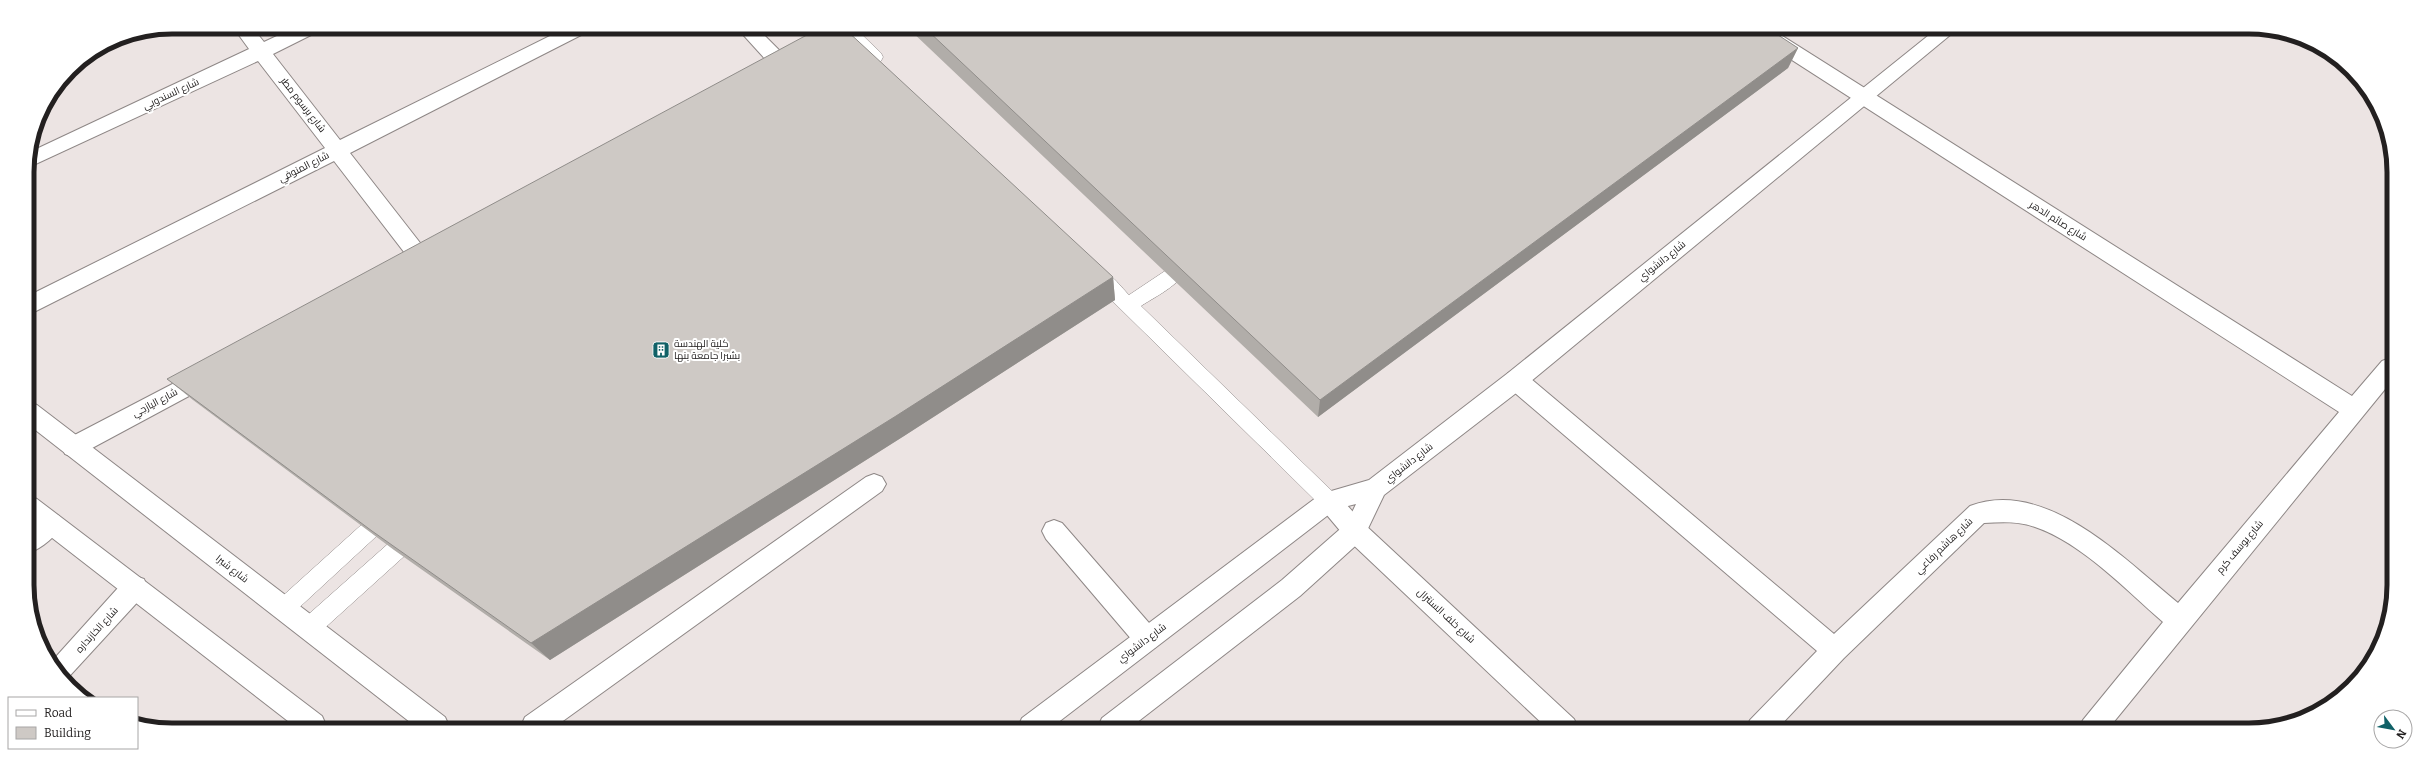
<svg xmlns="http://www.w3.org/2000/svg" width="2421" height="757" viewBox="0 0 2421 757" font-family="Bitter,Cairo,serif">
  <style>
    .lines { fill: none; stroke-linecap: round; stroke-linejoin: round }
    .lane-casing { stroke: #8e8786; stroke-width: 1 }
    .street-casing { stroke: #8e8786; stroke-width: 2 }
    .secondary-casing { stroke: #8e8786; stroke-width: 2 }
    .primary-casing { stroke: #8e8786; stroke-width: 2 }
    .lane { fill: #fff; fill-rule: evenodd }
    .street { fill: #fff; fill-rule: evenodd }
    .secondary { fill: #fff; fill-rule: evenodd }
    .primary { fill: #fff; fill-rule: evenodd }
    .wall { fill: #b1ada9 }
    .shaded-wall { fill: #908d8a }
    .building { fill: #cec9c5; stroke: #908d8a }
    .labels { text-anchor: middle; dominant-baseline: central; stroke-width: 4; stroke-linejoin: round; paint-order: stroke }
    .street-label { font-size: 10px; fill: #232020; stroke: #fff }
    .poi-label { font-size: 10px; fill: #232020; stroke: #fff; text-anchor: start }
    .rim { fill: none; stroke: #232020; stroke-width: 5 }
  </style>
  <rect width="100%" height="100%" fill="#ece4e3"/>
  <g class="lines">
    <!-- lane casing -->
    <g class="lane-casing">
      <path id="lane" d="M841,29H856L881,53L883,57L881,61H869L842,34Z
        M1179,248L1185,250C1199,277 1159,294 1141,306L1336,495L1339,501L1336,507L1329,510L1322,507L1091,280L1088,275L1091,270C1106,265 1119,285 1129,295L1168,269L1173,250Z
        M387,505L394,508L397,514L394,520L290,616L283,619L276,616L272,609L276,602L380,508Z
        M414,525L421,527L424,534L421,541L317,635L309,638L301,635L298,628L301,621L407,527Z"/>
    </g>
    <!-- street casing -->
    <g class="street-casing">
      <path id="street" d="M233,27H252L264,42L296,27H322L319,31L273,54L340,140L566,28H590L587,32L350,153L428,253L431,259L428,265L421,267L414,265L334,161L28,315V296L325,148L258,61L27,168L30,152L249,49Z
        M737,28H757L789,60L791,65L789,70L782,72L775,70Z
        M1769,31L1776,32L2352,396L2382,361L2390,358V383L2108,729H2079L2083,720L2163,622C2126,590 2082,543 2035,527C2019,521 2001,522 1984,523L1844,658L1777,729H1746L1750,720L1817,651L1508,387L1505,380L1508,373L1516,371L1524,373L1834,634L1970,506C2046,477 2125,560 2178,603L2339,412L1764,42L1761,37L1764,32Z
        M207,366L215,368L218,375L215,382L81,454L73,457L65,454L62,447L65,440Z
        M874,474L882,477L886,484L882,491L556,726H521L525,717L866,477Z
        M1329,491L1337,494L1363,523L1574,719L1578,728H1547L1347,539L1321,508L1317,501L1321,494Z
        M51,512L59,516L63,523C57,536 42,548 29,553V527L43,516Z
        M1054,520L1062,523L1156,631L1159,639L1156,647L1147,651L1138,647L1046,539L1042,531L1046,523Z
        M135,576L144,579L147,587L144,595L64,682L53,660L126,579Z"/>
    </g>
    <!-- secondary casing -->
    <g class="secondary-casing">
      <path id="secondary" d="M1934,31H1955L1524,387L1384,495L1363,539L1300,596L1131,727H1098L1102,718L1282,580L1347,523L1356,504L1336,509L1052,727H1018L1022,718L1321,494L1369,480L1508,373Z"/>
    </g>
    <!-- primary casing -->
    <g class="primary-casing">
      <path id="primary" d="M29,402L37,405L445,717L449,726H415L29,425Z
        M29,496L37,499L322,716L326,725H293L29,520Z"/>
    </g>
    <!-- lane -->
    <use href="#lane" class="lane"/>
    <!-- street -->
    <use href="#street" class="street"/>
    <!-- secondary -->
    <use href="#secondary" class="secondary"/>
    <!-- primary -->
    <use href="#primary" class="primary"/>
  </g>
  <!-- wall -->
  <path class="wall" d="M909,29L1772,31L1798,48L1788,68L1318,417Z
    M1113,277L1115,300L904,436L550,660L394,550L193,400L167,379Z"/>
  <!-- shaded-wall -->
  <path class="shaded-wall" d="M1798,48L1788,68L1318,417L1320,400Z
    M1113,277L1115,300L904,436L550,660L531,643Z"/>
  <!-- building -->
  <path class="building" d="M818,29H845L1113,277L896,416L531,643L372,531L167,379Z
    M926,29L1772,31L1798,48L1320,400Z"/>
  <!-- icons -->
  <defs>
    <g id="building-square" transform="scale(0.9)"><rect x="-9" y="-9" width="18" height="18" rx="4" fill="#106167" stroke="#fff"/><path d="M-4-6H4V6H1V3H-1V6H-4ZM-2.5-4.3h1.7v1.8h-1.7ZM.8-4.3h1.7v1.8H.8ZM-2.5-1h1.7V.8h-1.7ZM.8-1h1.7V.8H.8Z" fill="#fff"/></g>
  </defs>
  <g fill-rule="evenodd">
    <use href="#building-square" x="661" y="350"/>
  </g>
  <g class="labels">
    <!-- street labels -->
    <g class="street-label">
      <text transform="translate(171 94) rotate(-25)">شارع السندوبي</text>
      <text transform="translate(303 105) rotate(52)">شارع برسوم مطر</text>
      <text transform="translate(304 167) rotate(-27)">شارع المنوفي</text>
      <text transform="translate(2058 221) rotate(32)">شارع صائم الدهر</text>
      <text transform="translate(1662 261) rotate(-39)">شارع دانشواي</text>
      <text transform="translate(155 403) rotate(-28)">شارع اليازجي</text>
      <text transform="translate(1409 463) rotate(-38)">شارع دانشواي</text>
      <text transform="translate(1944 546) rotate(-44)">شارع هاشم رفاعي</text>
      <text transform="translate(2240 547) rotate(-50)">شارع يوسف كرم</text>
      <text transform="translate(232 569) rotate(38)">شارع شبرا</text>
      <text transform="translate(1446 616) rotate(43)">شارع خلف السنترال</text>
      <text transform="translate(97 630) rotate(-48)">شارع الخازنداره</text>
      <text transform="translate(1142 643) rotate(-37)">شارع دانشواي</text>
    </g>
    <!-- poi labels -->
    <g class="poi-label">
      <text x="674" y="344">كلية الهندسة<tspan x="674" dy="12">بشبرا جامعة بنها</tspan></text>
    </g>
  </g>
  <!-- crop -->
  <path d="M0 0H2421V757H0ZM172 34H2249A138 138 0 0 1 2387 172V585A138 138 0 0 1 2249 723H172A138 138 0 0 1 34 585V172A138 138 0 0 1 172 34Z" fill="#fff" fill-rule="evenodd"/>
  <path class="rim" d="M172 34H2249A138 138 0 0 1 2387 172V585A138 138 0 0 1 2249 723H172A138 138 0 0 1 34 585V172A138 138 0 0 1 172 34Z"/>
  <!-- legend -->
  <rect x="8" y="697" width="130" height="52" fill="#ffffff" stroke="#a7a6a6"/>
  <rect x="16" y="710" width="20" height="6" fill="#ffffff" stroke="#a7a6a6"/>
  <text x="44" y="717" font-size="12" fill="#232020">Road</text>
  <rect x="16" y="727" width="20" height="12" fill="#cec9c5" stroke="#a7a6a6"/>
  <text x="44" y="737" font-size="12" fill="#232020">Building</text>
  <!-- north arrow -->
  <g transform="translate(2393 729) rotate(122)"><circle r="19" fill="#ffffff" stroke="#a7a6a6"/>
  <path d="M0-3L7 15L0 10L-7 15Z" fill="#106167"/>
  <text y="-6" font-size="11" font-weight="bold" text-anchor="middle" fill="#232020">N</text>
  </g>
</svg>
